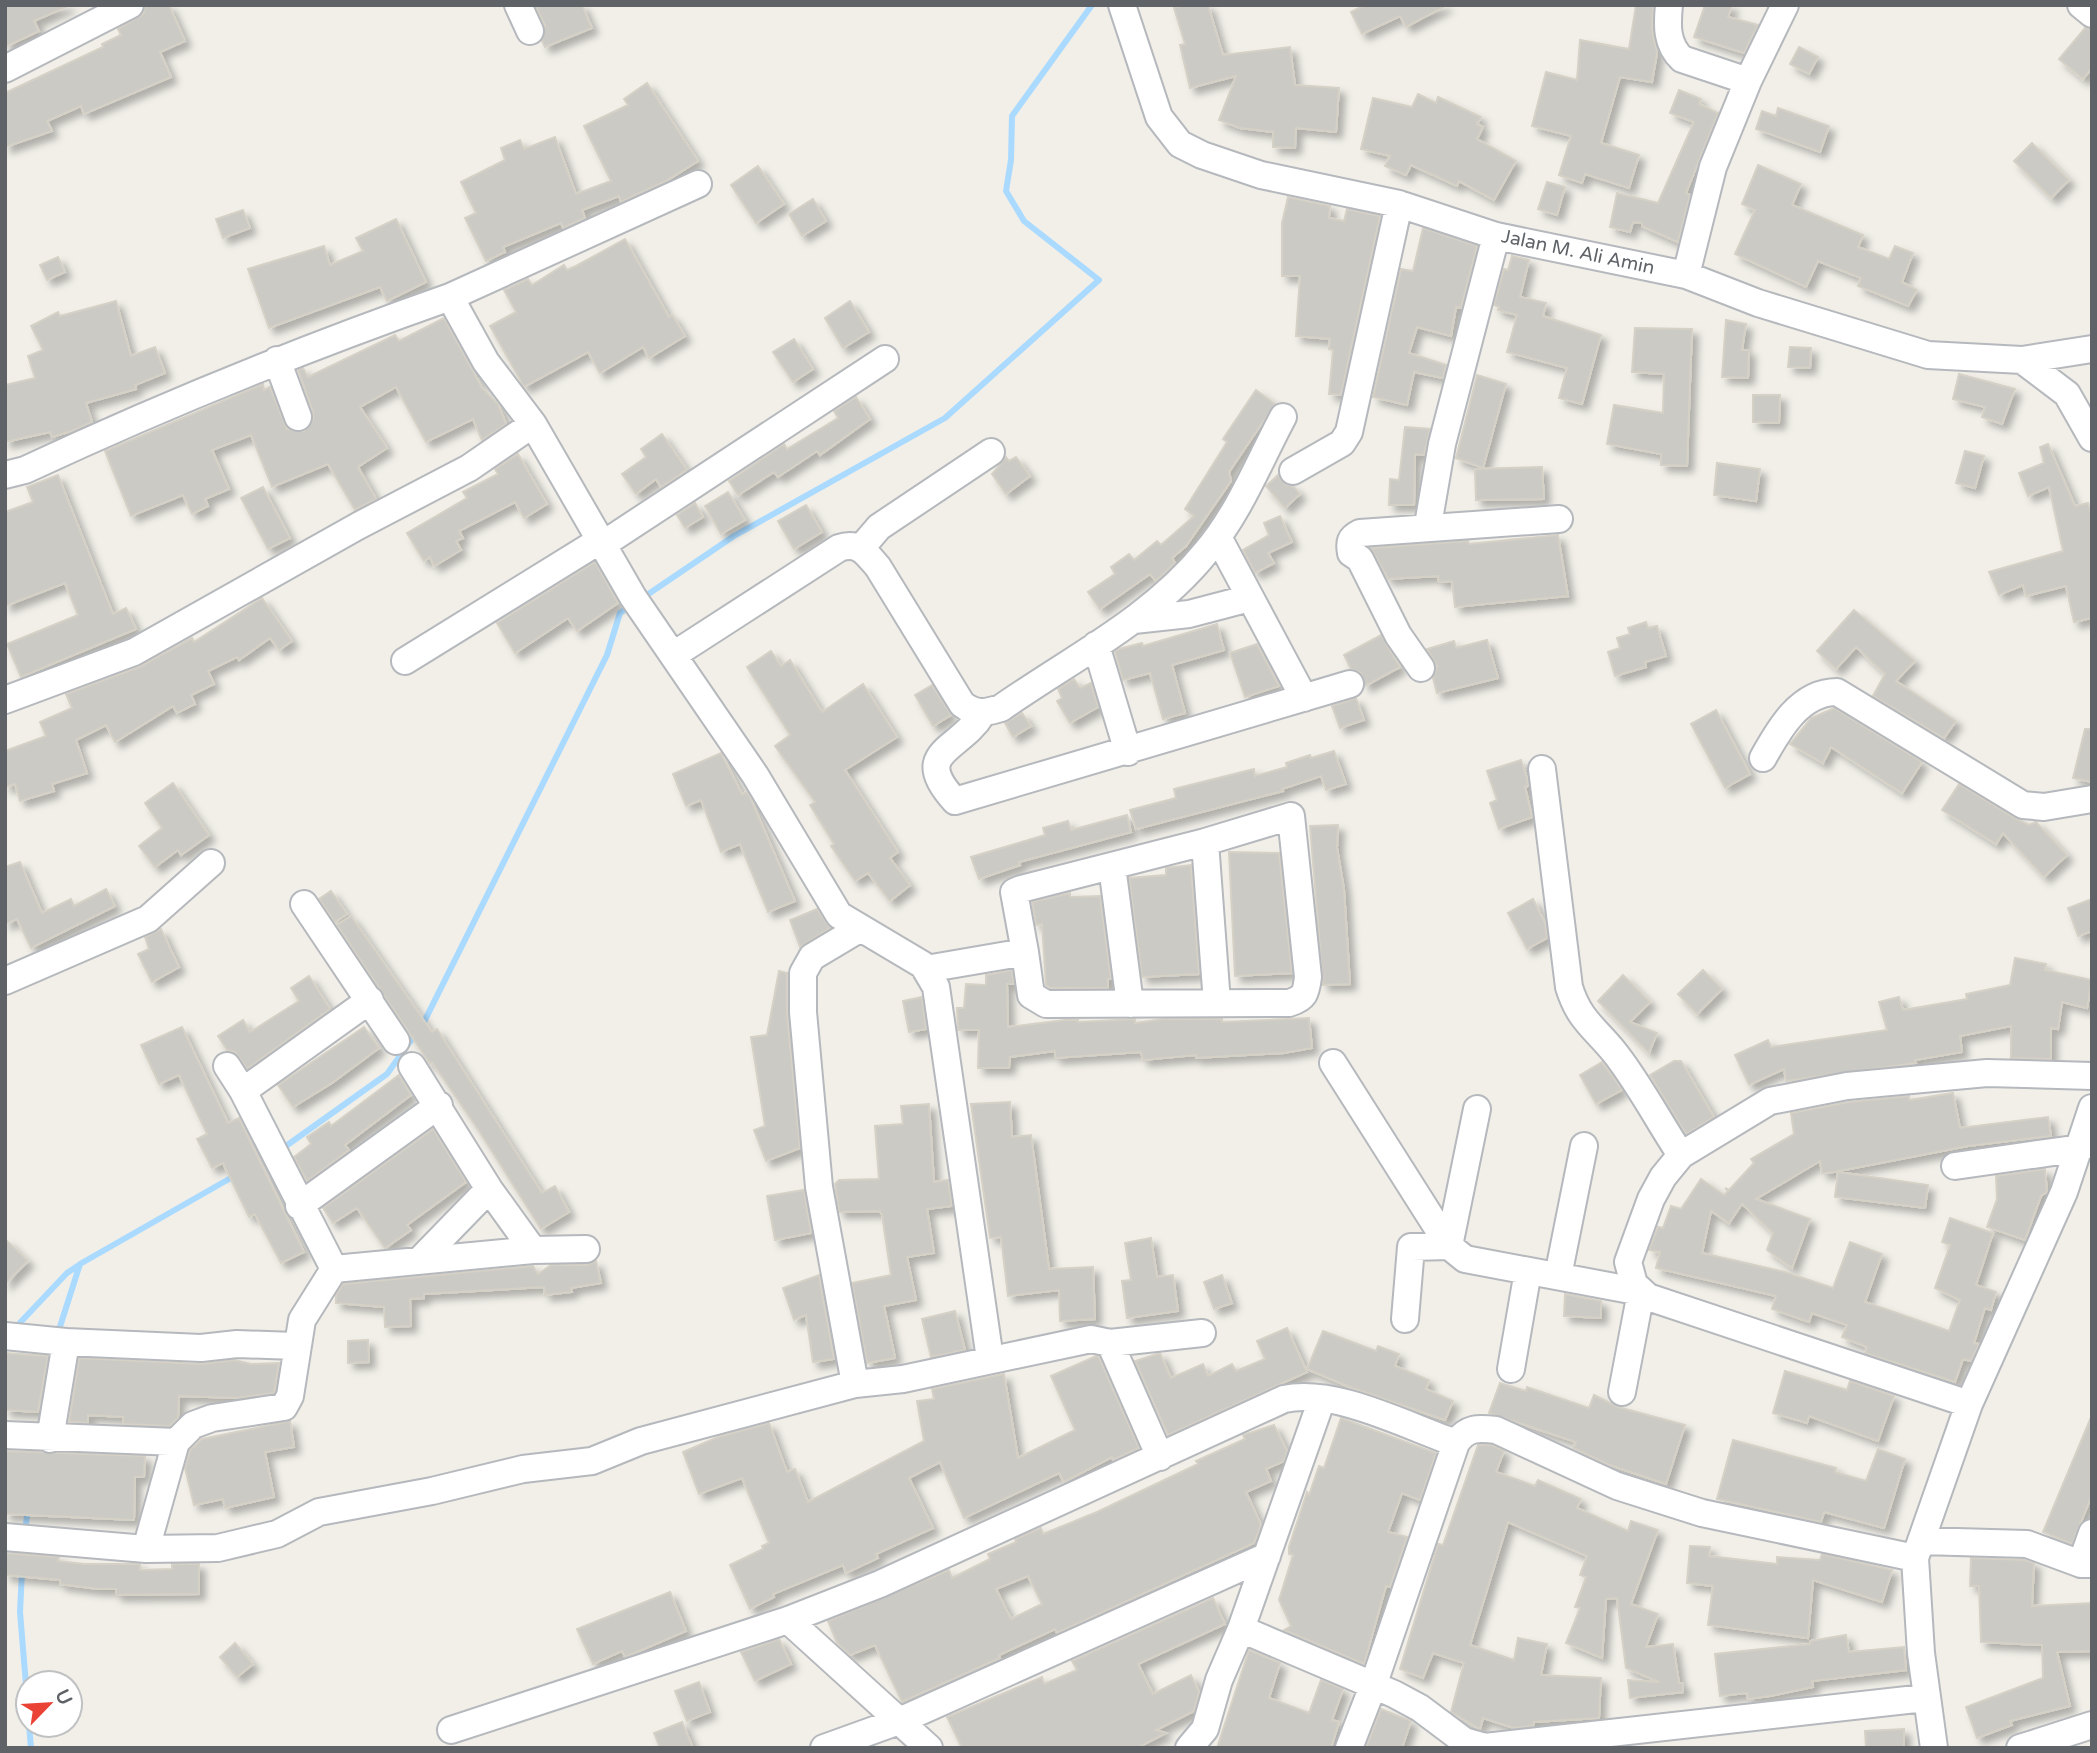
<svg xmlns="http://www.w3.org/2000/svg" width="2097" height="1753" viewBox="0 0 2097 1753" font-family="'Varela Round',sans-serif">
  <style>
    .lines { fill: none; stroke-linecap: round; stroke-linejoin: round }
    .stream { stroke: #aadaff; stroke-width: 6 }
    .building { fill: #cccac5; stroke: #d6d1c6; stroke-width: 2; fill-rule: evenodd; filter: url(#shadow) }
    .street-casing { stroke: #b5b8bc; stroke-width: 30 }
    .street { stroke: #fff; stroke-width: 26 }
    .labels { text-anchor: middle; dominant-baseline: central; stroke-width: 5; stroke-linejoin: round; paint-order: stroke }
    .street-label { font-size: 19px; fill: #5f6368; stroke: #fff }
  </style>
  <defs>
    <filter id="shadow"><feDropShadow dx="6" dy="6" stdDeviation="3.5" flood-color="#0004"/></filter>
  </defs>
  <rect width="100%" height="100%" fill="#f1efe8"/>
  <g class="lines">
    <!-- stream -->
    <path class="stream" d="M641,599L734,536L945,418L1099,280L1024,221L1006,191L1011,160L1012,116L1092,5
      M279,1151L387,1074L424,1022L607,655L620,613L632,605
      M15,1328L67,1273L79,1265
      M57,1336L80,1264L236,1175
      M25,1532L28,1508
      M22,1571L20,1612L28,1709
      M29,1725L31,1748"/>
  </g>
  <!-- building -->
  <path class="building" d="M5,5H70L34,21L39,31L5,47Z
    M146,5H169L185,41L160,52L171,77L84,114L81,106L47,121L52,131L5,147V93L103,47L102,44L121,35L118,29L143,14Z
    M535,5H582L592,28L545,47L542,41L545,25Z
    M1184,5H1208L1223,55L1290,47L1295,85L1339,88L1336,132L1296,128L1295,148L1273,147V132L1240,128L1219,120L1236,76L1190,88L1180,45L1185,44L1174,8Z
    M1365,5H1447L1406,27L1400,16L1362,34L1351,12Z
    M1636,5H1653L1652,29L1657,53L1652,82L1620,77L1601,143L1639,155L1629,188L1585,174L1582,183L1559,175L1571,136L1532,126L1546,72L1577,80L1580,40L1629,49Z
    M1705,5H1732L1728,17L1758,25L1744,53L1694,37Z
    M2085,28L2092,29V68L2083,79L2059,59Z
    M1799,47L1818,57L1809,74L1790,64Z
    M647,83L698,161L666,181L621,202L619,196L582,210L585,218L563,228L561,223L503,247L505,252L486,261L465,218L476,213L461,182L505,160L501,148L520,140L524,149L555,137L576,194L611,181L584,126L628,105L624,99Z
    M1679,90L1701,99L1699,104L1718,113L1686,193L1690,195L1678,242L1642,226V223L1633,222L1630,232L1610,227L1617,193L1658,203L1694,122L1670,113Z
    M1418,94L1436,103L1438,97L1481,117L1477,124L1483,127L1477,139L1516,161L1494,200L1459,181L1457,186L1411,165L1406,175L1385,166L1390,156L1361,149L1373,98L1412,107Z
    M1778,108L1829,126L1820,152L1756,129L1762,111L1776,116Z
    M2032,143L2069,180L2051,198L2014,161Z
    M1758,165L1801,184L1792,205L1863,235L1858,247L1889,259L1895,246L1913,253L1902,282L1917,290L1908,306L1858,286L1861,278L1818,261L1806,287L1735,254L1755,210L1742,204Z
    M758,166L784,204L756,223L731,185Z
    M1547,182L1565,187L1557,215L1538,209Z
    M1288,197L1330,206L1329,218L1344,221L1347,209L1380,216L1341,395L1329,394L1333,350L1329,349L1330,339L1296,336L1300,276H1282V223Z
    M813,199L826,221L802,236L789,214Z
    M243,210L250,228L223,238L216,219Z
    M396,219L426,282L387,301L380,287L269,328L248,269L324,246L330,265L363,251L356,238Z
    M1423,228L1477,246L1461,308L1456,307L1451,336L1417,327L1409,353L1446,365L1443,378L1414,372L1407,405L1373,397L1401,269L1413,271Z
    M625,239L669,317L672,315L685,336L649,358L643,347L600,373L588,352L524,387L490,326L516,312L504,290L528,279L532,285L564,265L567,270L576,266Z
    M1512,256L1529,260L1520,297L1546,303L1543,316L1601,335L1582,404L1559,398L1567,368L1507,352L1517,315L1498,310L1499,307L1494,305L1504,269L1508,270Z
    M58,257L65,272L47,280L40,265Z
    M116,301L131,356L155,347L165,373L135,385L136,389L86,403L92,422L72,431L52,437L50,432L5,442V385L35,378L28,356L43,350L31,326L58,312L60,316Z
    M850,301L869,332L843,348L825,318Z
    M444,318L482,388L498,404L506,424L482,440L473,419L426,442L396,387L360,407L387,448L358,467L376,499L355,510L328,464L272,487L251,435L212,450L229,489L205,499L208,506L192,514L183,495L131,516L105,451L263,384L264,390L270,387L287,429L304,431L313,420V412L298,370L303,368L308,377L395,335L399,341Z
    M1726,320L1746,324L1742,350H1749L1748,378L1722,377Z
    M1635,328L1692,329L1687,466L1661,465V454L1607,444L1614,405L1663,413L1664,374L1632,372Z
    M794,339L813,369L793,382L773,352Z
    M1790,347L1811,348L1810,368L1788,367Z
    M1959,374L2015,389L2002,424L1982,417L1985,407L1953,399Z
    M1477,375L1506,384L1483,468L1456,458Z
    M1256,390L1275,404L1229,472L1231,481L1186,546L1172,558L1175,563L1156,581L1150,574L1100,609L1088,592L1115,574L1111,567L1129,554L1134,560L1157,541L1161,545L1194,516L1185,509L1227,442L1223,439Z
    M1753,395H1780L1779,423L1753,422Z
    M856,397L870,419L820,455L817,451L778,477L774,472L738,495L729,481L784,444L787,449L838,418L834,411Z
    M1405,427L1430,429L1424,455L1415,454L1414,505H1389L1390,479L1399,480Z
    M662,434L687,470L661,487L656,479L636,494L622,474L646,457L641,449Z
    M2048,444L2075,506L2088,503L2092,518V618L2074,622L2066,586L2026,596L2023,585L1999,595L1989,572L2063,551L2049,487L2028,496L2019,473L2044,463L2040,447Z
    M1965,451L1984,456L1975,488L1956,483Z
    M518,454L547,504L524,518L515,502L459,531L463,538L456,541L461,550L434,566L430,557L424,561L407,533L467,498L463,492L498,474L495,469Z
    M1006,457L1009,461L1016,457L1030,476L1006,494L992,474Z
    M1717,463L1760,469L1756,501L1714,495Z
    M1542,467L1544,499L1476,500L1475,469Z
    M58,475L113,614L126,608L136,629L21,677L7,644L78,615L65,583L5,606V512L33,502L27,487Z
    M1278,475L1285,484L1294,487L1300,494L1285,508L1266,486Z
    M263,487L290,538L268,549L241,498Z
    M728,492L745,520L721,534L705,506Z
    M695,503L703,517L685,528L677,515Z
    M806,505L822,532L794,549L778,521Z
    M1280,516L1292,542L1268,553L1274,563L1255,573L1243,550L1269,535L1264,523Z
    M1558,535L1568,596L1455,607L1452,581L1439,582L1438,576L1388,579L1371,548L1468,541L1469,544Z
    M595,562L618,603L577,631L568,618L515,653L497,623Z
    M262,598L292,641L279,650L270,638L239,660L237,657L208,671L214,684L191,695L195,704L177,713L173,706L115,742L106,725L76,740L87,773L52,784L54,791L20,801L15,784L5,787V751L46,736L40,722L72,708L66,694L139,667L192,638L194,642Z
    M1854,610L1915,661L1896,681L1956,721L1944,738L1873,696L1885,674L1856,647L1836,669L1817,651Z
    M1646,622L1648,628L1657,626L1666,656L1645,662L1646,667L1615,676L1608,652L1620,648L1617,638L1630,634L1628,628Z
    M1217,624L1224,650L1172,665L1185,713L1163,719L1150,673L1123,680L1115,652L1119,649L1142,643L1143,646Z
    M1381,635L1400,667L1365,686L1361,673L1351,669L1344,655Z
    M1487,640L1498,678L1437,693L1433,678L1437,666L1427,649L1454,641L1456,648Z
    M1257,644L1279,686L1245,697L1230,653Z
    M771,651L781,666L790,660L822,712L863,684L897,737L845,770L898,852L890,858L910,885L890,901L868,873L855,881L831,846L834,844L810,805L815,802L775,746L790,735L747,667Z
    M1074,679L1080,688L1091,683L1098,707L1070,723L1057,701L1062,698L1058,689Z
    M932,685L951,715L933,726L915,695Z
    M1356,698L1364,720L1340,728L1332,706Z
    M1834,708L1922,762L1902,793L1831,747L1823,763L1790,744L1811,718Z
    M1716,710L1750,774L1725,788L1691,724Z
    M1022,713L1031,726L1013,737L1005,723Z
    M2085,729H2092V782L2073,778Z
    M1334,751L1346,784L1326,790L1321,776L1282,789L1283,791L1136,829L1130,810L1176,798L1174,789L1254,769L1255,776L1287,767L1286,763L1310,755L1311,758Z
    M721,753L742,794L747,792L750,797L795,901L768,912L740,844L721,852L701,800L686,806L673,774Z
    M1521,760L1527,778L1528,786L1525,787L1532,817L1499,829L1490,803L1497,800L1487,771Z
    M173,783L209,835L181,855L178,850L155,867L139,846L162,828L145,803Z
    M1959,784L2015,818L2029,825L2036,822L2067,855L2044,877L2003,833L1996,844L1942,810Z
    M1127,815L1131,832L1019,862L1020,865L979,879L971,857L1045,835L1043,828L1068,821L1071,830Z
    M1338,825L1337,848L1344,889L1350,984L1323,985L1310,826Z
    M1229,852L1279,853L1292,973L1235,976Z
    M20,862L42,913L71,899L74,906L106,889L115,906L31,948L17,919L5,924V867Z
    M1191,865L1199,974L1142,977L1129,878L1166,875V868Z
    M331,891L347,914L335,922L319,899Z
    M1070,893V897L1100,896L1111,979H1108V988H1050L1046,985L1042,924L1036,925L1032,902Z
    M1533,899L1545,923L1547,938L1527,949L1508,913Z
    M2092,899V931L2078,936L2068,908Z
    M817,909L830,928L800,947L790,920Z
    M351,916L432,1032L437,1029L542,1193L555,1186L569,1212L541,1229L479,1131L432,1062L430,1064L337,925Z
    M161,929L179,967L152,982L138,954L149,949L145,937Z
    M2015,958L2046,964L2045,970L2092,980L2087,1008L2062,1002L2058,1029L2051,1028V1059L2011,1058V1026L1960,1036L1962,1052L1915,1060L1916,1063L1786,1081L1784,1069L1749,1085L1735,1055L1768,1040L1771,1047L1887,1030L1879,1002L1899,997L1903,1010L1967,999L1966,994L2010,985Z
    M1012,970L1014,984H1007L1008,1027L1065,1020H1078V1022L1135,1019V1023L1163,1019H1222V1022L1309,1018L1312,1048L1284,1053L1196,1058V1055L1143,1060L1141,1052L1055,1058V1051L1010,1057L1009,1068H978L979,1030H958L957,1008H964L966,984L986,985V975Z
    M1703,970L1722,989L1697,1014L1678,994Z
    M779,971L787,973V1013L800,1148L766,1161L754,1130L765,1126L751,1037L767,1035Z
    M1623,975L1650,1002L1630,1022L1657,1033L1649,1053L1598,1001Z
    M309,976L330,1009L247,1069L235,1052L227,1050L218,1036L243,1020L250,1032L299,1001L291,988Z
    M922,997L926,1029L909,1032L903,1001Z
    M182,1027L228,1123L239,1118L304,1252L281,1263L255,1214L249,1217L223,1163L212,1168L197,1139L207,1134L179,1075L159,1084L141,1045Z
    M364,1027L379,1048L332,1083L293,1107L278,1085Z
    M1674,1061H1681L1714,1117L1686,1134L1650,1075Z
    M1602,1062L1622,1090L1596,1104L1580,1075Z
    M399,1075L411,1095L345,1145L349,1150L307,1181L294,1157L311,1144L307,1137L329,1122L331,1126Z
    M1953,1093L1960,1128L2048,1117L2051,1136L1968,1146L1834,1172L1822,1173L1820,1161L1756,1199L1810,1219L1792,1268L1767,1250L1773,1233L1742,1204L1729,1223L1711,1211L1702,1253L1785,1272L1833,1288L1850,1242L1882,1254L1865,1302L1949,1331L1960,1300L1935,1288L1950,1245L1942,1242L1950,1218L1993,1233L1976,1285L1996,1292L1991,1310L1985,1308L1974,1343L1979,1344L1971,1361L1963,1359L1955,1382L1865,1353L1867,1347L1842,1337L1847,1325L1812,1313L1809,1322L1772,1309L1776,1296L1656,1268L1660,1252L1649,1250L1658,1227L1663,1228L1671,1206L1681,1209L1701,1179L1724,1195L1728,1191L1725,1188L1729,1190L1754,1163L1751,1159L1794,1134L1791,1113L1849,1102L1909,1096V1100Z
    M1010,1102L1012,1137L1031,1135L1049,1269L1093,1267L1095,1319L1060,1321L1059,1290L1008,1296L1001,1237L990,1238L971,1104Z
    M929,1104L934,1182L948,1180L952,1206L927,1209L934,1253L907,1257L916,1300L884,1306L895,1358L867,1363L852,1283L891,1275L882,1215L880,1211L839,1212L835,1184L839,1180L879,1179L875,1126L903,1124L901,1106Z
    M433,1129L466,1182L407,1225L411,1230L385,1248L357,1208L333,1223L323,1208Z
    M2045,1169L2047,1192L2041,1196L2025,1240L1987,1227L1997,1199L1996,1176Z
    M1838,1172L1928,1185L1925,1208L1835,1197Z
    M804,1190L811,1233L775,1240L767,1196Z
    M1151,1238L1157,1277L1173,1275L1178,1311L1127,1318L1122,1281L1131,1280L1125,1243Z
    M5,1239L28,1261L5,1284Z
    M596,1261L601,1283L571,1288L572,1292L545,1295L544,1287L424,1294V1298L410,1299L411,1326L385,1327L384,1307L336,1303V1295L343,1284L533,1266L538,1274L551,1265H586Z
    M819,1275L834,1359L813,1362L806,1315L794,1320L783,1288Z
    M1222,1275L1232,1303L1214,1309L1204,1282Z
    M1565,1294L1601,1301V1318L1564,1316Z
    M955,1311L965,1350L931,1357L922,1319Z
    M1287,1328L1307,1372L1168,1435L1135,1361L1160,1353L1171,1378L1203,1364L1208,1376L1232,1364L1236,1371L1265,1359L1257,1341Z
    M1323,1331L1376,1351L1378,1346L1399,1354L1395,1366L1429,1380L1426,1389L1453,1401L1445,1420L1352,1388L1307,1369Z
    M368,1340L369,1362L348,1363V1341Z
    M5,1353L48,1356L38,1412L5,1410Z
    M1096,1356L1099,1357L1139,1448L1113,1460L1112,1457L1064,1482L1059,1473L964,1518L940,1462L909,1478L933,1528L876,1554L878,1558L846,1573L843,1565L773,1594L774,1597L750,1609L730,1565L763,1549L762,1546L769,1543L742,1478L699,1494L683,1452L718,1437L769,1423L787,1472L795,1469L808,1502L924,1441L917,1401L934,1399L932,1389L1004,1374L1018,1458L1075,1430L1051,1376Z
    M79,1358L200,1364L235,1360L251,1364L279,1363L274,1393L237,1398L179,1396L178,1418L170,1426L123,1424V1417L88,1415V1423L69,1422Z
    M1785,1371L1847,1390L1850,1381L1894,1396L1878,1441L1809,1416L1807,1423L1773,1413Z
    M1500,1383L1526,1391L1527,1387L1589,1408L1594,1395L1618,1407L1685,1425L1666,1484L1607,1464L1573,1448L1576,1442L1489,1413Z
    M2092,1415V1495L2072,1544L2043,1532Z
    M1341,1418L1436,1453L1420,1500L1402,1493L1388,1532L1407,1537L1390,1587L1386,1586L1364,1664L1284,1630L1291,1626L1279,1600L1293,1555L1289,1554V1547L1307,1492L1309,1495L1319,1466L1324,1468Z
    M290,1421L294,1447L265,1452L274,1497L225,1508L223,1499L194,1505L185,1468L190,1450L202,1439Z
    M1274,1425L1287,1451L1284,1461L1266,1469L1271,1481L1246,1492L1261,1525L1254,1543L1057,1633L1055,1629L999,1655L1000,1658L902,1702L875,1645L850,1655L837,1643L828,1621L949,1570L952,1578L990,1559L988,1554L1016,1542L1015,1539L1041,1528L1043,1534L1097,1512L1198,1464L1196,1461L1245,1439L1243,1435ZM1028,1576L1042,1604L1011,1619L996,1589Z
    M1733,1440L1836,1468L1835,1472L1866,1481L1878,1449L1905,1459L1884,1528L1824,1512L1821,1522L1717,1499Z
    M1478,1445H1492L1504,1451L1496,1472L1535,1486L1538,1480L1581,1499L1577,1508L1628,1531L1631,1521L1658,1530L1631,1604L1658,1614L1646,1647L1673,1644L1679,1683H1683V1692L1630,1698L1628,1680L1659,1682L1626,1668L1617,1598L1606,1599L1602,1658L1566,1643L1580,1608L1575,1607L1586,1577L1580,1575L1587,1556L1508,1522L1470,1645L1514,1660L1518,1638L1547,1644L1541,1675L1601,1678L1599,1718L1534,1722L1533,1726L1514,1728L1483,1718L1480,1729L1451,1712L1464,1663L1433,1653L1423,1678L1400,1669L1438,1544L1443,1545Z
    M5,1451L145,1456L144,1477H135L134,1520L5,1514Z
    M1690,1546L1710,1547L1709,1556L1777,1564V1557L1820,1560L1822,1554L1892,1570L1882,1602L1813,1580L1808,1638L1708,1625L1713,1586L1687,1583Z
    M5,1553L59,1557L58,1561L84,1564H140V1570L172,1569V1564H199V1594L116,1595V1589H98L60,1584V1580L5,1575Z
    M1971,1558L2024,1560L2034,1563L2032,1606L2092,1603V1651L2057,1652L2070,1706L2010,1721L2012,1725L1977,1738L1966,1707L2043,1678L2042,1645L1981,1642L1979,1586H1970Z
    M670,1592L686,1631L630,1655L625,1657L622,1651L593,1664L577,1629Z
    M1213,1598L1225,1624L1138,1664L1153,1694L1191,1675L1199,1692L1194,1711L1156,1730L1166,1733L1137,1748H962L947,1717L1042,1677L1044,1684L1077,1670L1072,1661Z
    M1846,1635L1849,1652L1904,1647L1906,1670L1812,1681L1813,1687L1770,1696L1748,1699L1747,1693L1720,1696L1715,1654L1810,1644V1641Z
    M779,1639L791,1664L755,1681L741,1652Z
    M235,1643L253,1664L237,1677L220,1657Z
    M1249,1650L1280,1663L1269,1698L1309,1713L1321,1680L1343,1689L1332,1720L1339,1722L1331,1748H1217Z
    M699,1682L710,1712L687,1721L675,1691Z
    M1381,1709L1411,1721L1402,1748H1366Z
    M682,1722L693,1748H660L654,1733Z
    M1904,1729V1748H1866L1865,1731Z"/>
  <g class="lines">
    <!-- street casing -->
    <g class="street-casing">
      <path id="street" d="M518,5L530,31
        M1122,5L1159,117L1180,144L1202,155L1261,175L1399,204L1496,236L1686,275L1758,303L1928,355L2022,360L2067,394L2092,438
        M1669,5C1667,25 1666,44 1682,59L1748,81
        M2081,5L2092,14
        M5,69L130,5
        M1686,275L1713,167L1748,81L1785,5
        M450,297L698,184
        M277,360L298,417
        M2022,360L2092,349
        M1293,471L1342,443L1349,432L1399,204
        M5,475L25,470C164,405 305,348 450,297L486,362L533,424L633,597L755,775L839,915L923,965L936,987L990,1359
        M1428,525L1442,444L1496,236
        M1218,537L1304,698
        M602,545L885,359
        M861,548L879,527L991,452
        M1134,620L1189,614L1250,598
        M1096,645L1128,752
        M675,654L839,548C859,541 866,553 878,567L962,704C976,715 985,713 1001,708C1071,659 1152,619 1206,552C1239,513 1259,462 1283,417
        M405,661L599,541
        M1421,668L1398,635L1360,559L1351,553C1349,542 1350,538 1360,533L1559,519
        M5,700L134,652L358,526L469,468L533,424
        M982,714C960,751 909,751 955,801L1350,684
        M1763,758C1779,729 1800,692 1837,692L2023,805L2044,807L2092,799
        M1542,769L1569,987C1579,1020 1595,1028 1615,1053C1640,1085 1659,1122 1681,1155
        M1205,842L1217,1003
        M1112,866L1130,1004
        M304,904L396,1041
        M926,969L1025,952L1031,995L1046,1004L1289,1003C1305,998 1306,993 1308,977L1291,816L1205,842L1021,889L1014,892L1025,952
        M5,981L148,919L211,863
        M1333,1063L1449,1246L1465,1259L1641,1292L1622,1392
        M227,1066L243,1091L334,1269
        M243,1091L370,1000
        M1955,1166L2081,1148
        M299,1206L439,1105
        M533,1250L586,1249
        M421,1259L489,1189
        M1558,1276L1584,1146
        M1405,1319L1411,1247L1449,1246L1477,1109
        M5,1336L66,1342
        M1110,1343L1202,1333
        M1511,1369L1528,1271
        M855,1384L819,1187L803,1012V973L812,957L859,929
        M1969,1404L1648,1297L1634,1284L1628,1262L1651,1199L1663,1177L1681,1155L1770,1101L1847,1086L1987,1073L2092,1076
        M5,1435L176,1442
        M50,1439L66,1342L201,1348L237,1344L295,1346
        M5,1537L146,1549L218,1548L277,1534L319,1512L432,1491L523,1469L592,1461L641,1441L855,1384L903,1379L1091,1339L1110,1343L1160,1457
        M1921,1541L2027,1544L2081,1564H2092
        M146,1549L176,1442L193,1425L212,1418L284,1407L290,1396L302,1320L334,1269L533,1250L489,1189L412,1066
        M2081,1564L2092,1533
        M788,1620L929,1748
        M1241,1629L1322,1399
        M451,1730L788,1620L880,1584L1284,1399C1336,1388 1406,1426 1456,1443C1467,1427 1478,1428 1496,1430L1617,1486L1702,1513L1915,1558
        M824,1748L899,1721L1267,1556
        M1189,1748L1205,1729L1219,1680L1241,1629L1394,1694L1420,1708L1464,1741L1485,1747L1925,1698
        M1349,1748L1373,1686L1456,1443
        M1934,1748L1921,1653L1915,1558L1969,1404L2064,1192L2092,1108
        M2020,1748L2092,1725"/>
    </g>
    <!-- street -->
    <use href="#street" class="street"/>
  </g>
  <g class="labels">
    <!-- street labels -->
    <g class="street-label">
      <text transform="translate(1578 252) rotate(12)">Jalan M. Ali Amin</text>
    </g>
  </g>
  <!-- border -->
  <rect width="2097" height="1753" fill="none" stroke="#5f6368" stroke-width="14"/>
  <!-- north arrow -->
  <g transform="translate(49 1704) rotate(65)"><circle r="33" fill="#ffffff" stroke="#bfc1c3" stroke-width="2"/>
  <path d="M0-5L12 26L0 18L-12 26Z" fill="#ea4335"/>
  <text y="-10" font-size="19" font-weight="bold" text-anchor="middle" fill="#5f6368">U</text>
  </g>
</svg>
